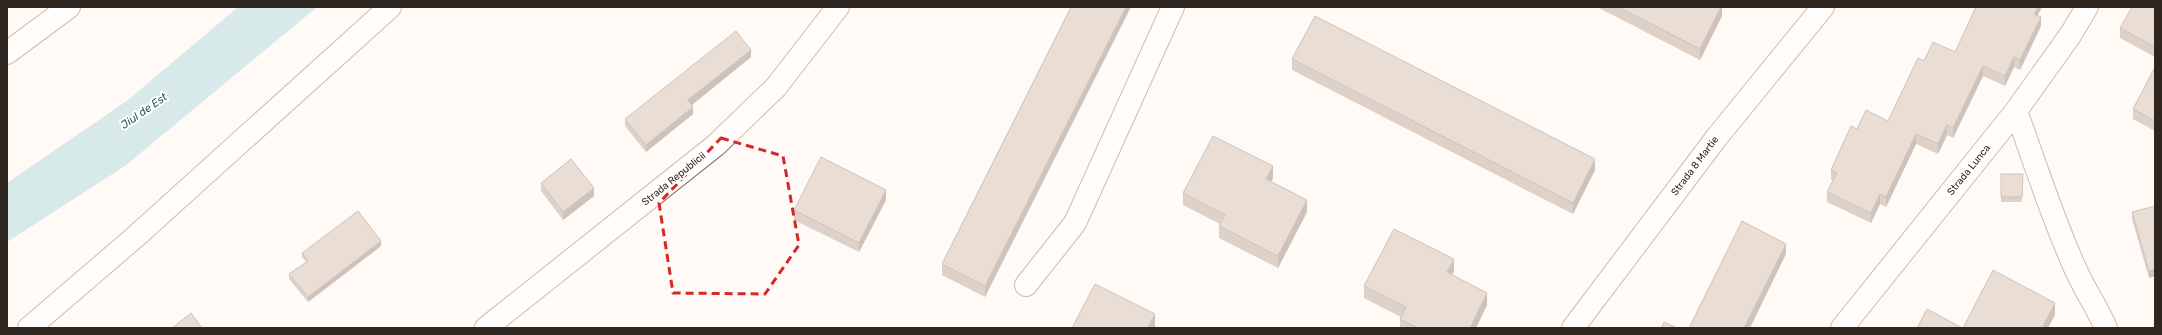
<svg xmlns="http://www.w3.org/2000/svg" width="2162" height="335" viewBox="0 0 2162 335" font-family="Rubik,sans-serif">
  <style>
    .water { fill: #a8d5d9 }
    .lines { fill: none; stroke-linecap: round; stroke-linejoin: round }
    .minor-casing { stroke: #897464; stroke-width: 24 }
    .secondary-casing { stroke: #897464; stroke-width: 24 }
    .minor { stroke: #fff; stroke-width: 22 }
    .secondary { stroke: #fff; stroke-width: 22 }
    .wall { fill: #b3a091 }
    .shaded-wall { fill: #928276 }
    .building { fill: #d0baa9; stroke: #928276 }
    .marked { fill: none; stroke: #d62828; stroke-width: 3; stroke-dasharray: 8 5; stroke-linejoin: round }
    .labels { text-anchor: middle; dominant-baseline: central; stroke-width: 4; stroke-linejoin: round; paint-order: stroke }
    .street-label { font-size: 10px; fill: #2f2620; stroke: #fff }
    .water-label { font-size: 11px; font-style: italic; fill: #1d5a60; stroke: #fff }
  </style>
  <rect width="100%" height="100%" fill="#fffaf6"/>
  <!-- water -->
  <path class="water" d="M238,7H317L125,166L7,242V183L128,100Z"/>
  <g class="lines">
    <!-- minor casing -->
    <g class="minor-casing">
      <path id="minor" d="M7,53L69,7
        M2016,111C2035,163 2052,217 2075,268C2084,289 2097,307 2106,328
        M1026,285L1075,223L1173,7
        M29,328L134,238L390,7
        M1573,328L1717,137L1823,7
        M1842,328L2016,111L2071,34L2087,7"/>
    </g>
    <!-- secondary casing -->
    <g class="secondary-casing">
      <path id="secondary" d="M486,328L716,145L776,87L838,7"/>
    </g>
    <!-- minor -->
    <use href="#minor" class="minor"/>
    <!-- secondary -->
    <use href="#secondary" class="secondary"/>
  </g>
  <!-- wall -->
  <path class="wall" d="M1071,7L985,297L942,275V264Z
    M1597,7H1722V16L1700,60Z
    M2155,7V57L2120,38V28Z
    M2038,15L2041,26L2020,70L2014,67L2005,86L1983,76L1953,138L1947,135L1938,154L1916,144L1886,207L1880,204L1871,223L1827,202V192L1833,181L1831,180V170L1857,129L1888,121L1924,61L1955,52Z
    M751,57L692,105L693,114L646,152L625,126V119Z
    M1292,59L1595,170L1573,214L1292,70Z
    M2155,67V131L2133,119V109Z
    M2001,174H2023L2022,202H2001Z
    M1273,178L1271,182L1307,212L1278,268L1219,238V226L1220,224L1183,205V193Z
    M541,183L594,196L563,220L541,191Z
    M886,200L859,252L794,220V210Z
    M2155,206V276L2149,278L2132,219V212Z
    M381,246L308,302L289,279V274L306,262L302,257V253Z
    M1454,271L1452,275L1487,305L1476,328H1400V319L1401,317L1364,298V286Z"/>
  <!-- shaded-wall -->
  <path class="shaded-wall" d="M1126,7H1131L985,297V286Z
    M1721,7H1722V16L1700,60V49Z
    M2038,7H2042L2034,23V14Z
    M2041,17V26L2020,70V60Z
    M751,50V57L688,108V100Z
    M2014,57V67L2005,86V76Z
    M1983,66V76L1953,138V128Z
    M693,107V114L646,152V145Z
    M1947,125V135L1938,154V144Z
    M1916,134V144L1886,207V197Z
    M1595,159V170L1573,214V203Z
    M1273,166V178L1266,191V179Z
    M594,188V196L563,220V212Z
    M886,190V200L859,252V243Z
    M1880,194V204L1871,223V213Z
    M1307,200V212L1278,268V256Z
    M381,241V246L308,302V297Z
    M1786,244V254L1750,328H1744Z
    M1454,259V271L1447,284V272Z
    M2155,269V276L2149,278V271Z
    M1487,293V305L1476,328H1470Z
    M2055,303V315L2048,328H2042Z
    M1155,314V326L1153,328H1148Z"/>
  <!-- building -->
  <path class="building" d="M1071,7H1126L985,286L942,264Z
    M1618,7H1721L1700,49Z
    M1976,7H2038L2034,14L2041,17L2020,60L2014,57L2005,76L1983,66L1953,128L1947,125L1938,144L1916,134L1886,197L1880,194L1871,213L1827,192L1837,173L1831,170L1851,126L1857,129L1866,110L1888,121L1918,58L1924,61L1933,42L1955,52Z
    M2132,7H2155V47L2120,28Z
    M1315,16L1595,159L1573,203L1292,59Z
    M736,31L751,50L688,100L693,107L646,145L625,119Z
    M2155,67V121L2133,109Z
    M1213,136L1273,166L1266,179L1307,200L1278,256L1219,226L1225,215L1183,193Z
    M821,157L886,190L859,243L794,210Z
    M571,159L594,188L563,212L541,183Z
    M2001,174H2023L2022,197H2001Z
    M2155,206V269L2149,271L2132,212Z
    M358,211L381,241L308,297L289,274L308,261L302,253Z
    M1742,221L1786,244L1744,328H1689Z
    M1394,229L1454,259L1447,272L1487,293L1470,328H1418L1400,319L1406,307L1364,286Z
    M1993,270L2055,303L2042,328H1963Z
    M1095,284L1155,314L1148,327L1149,328H1072Z
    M1927,309L1962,328H1917Z
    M191,313L202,328H172Z
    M1664,322L1677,328H1661Z"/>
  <!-- marked area -->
  <path d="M0 0H2162V335H0ZM721,138L783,156L799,245L765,294L673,293L659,203Z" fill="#fffaf6" fill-opacity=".55" fill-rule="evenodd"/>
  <path class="marked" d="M721,138L783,156L799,245L765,294L673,293L659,203Z"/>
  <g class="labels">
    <!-- street labels -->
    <g class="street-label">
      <text transform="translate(1695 166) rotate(-53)">Strada 8 Martie</text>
      <text transform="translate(1969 170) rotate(-51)">Strada Lunca</text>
      <text transform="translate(674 179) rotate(-39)">Strada Republicii</text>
    </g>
    <!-- water labels -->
    <g class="water-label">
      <text transform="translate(144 111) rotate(-35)">Jiul de Est</text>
    </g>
  </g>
  <!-- border -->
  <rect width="2162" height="335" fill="none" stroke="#2f2620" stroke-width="16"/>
</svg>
